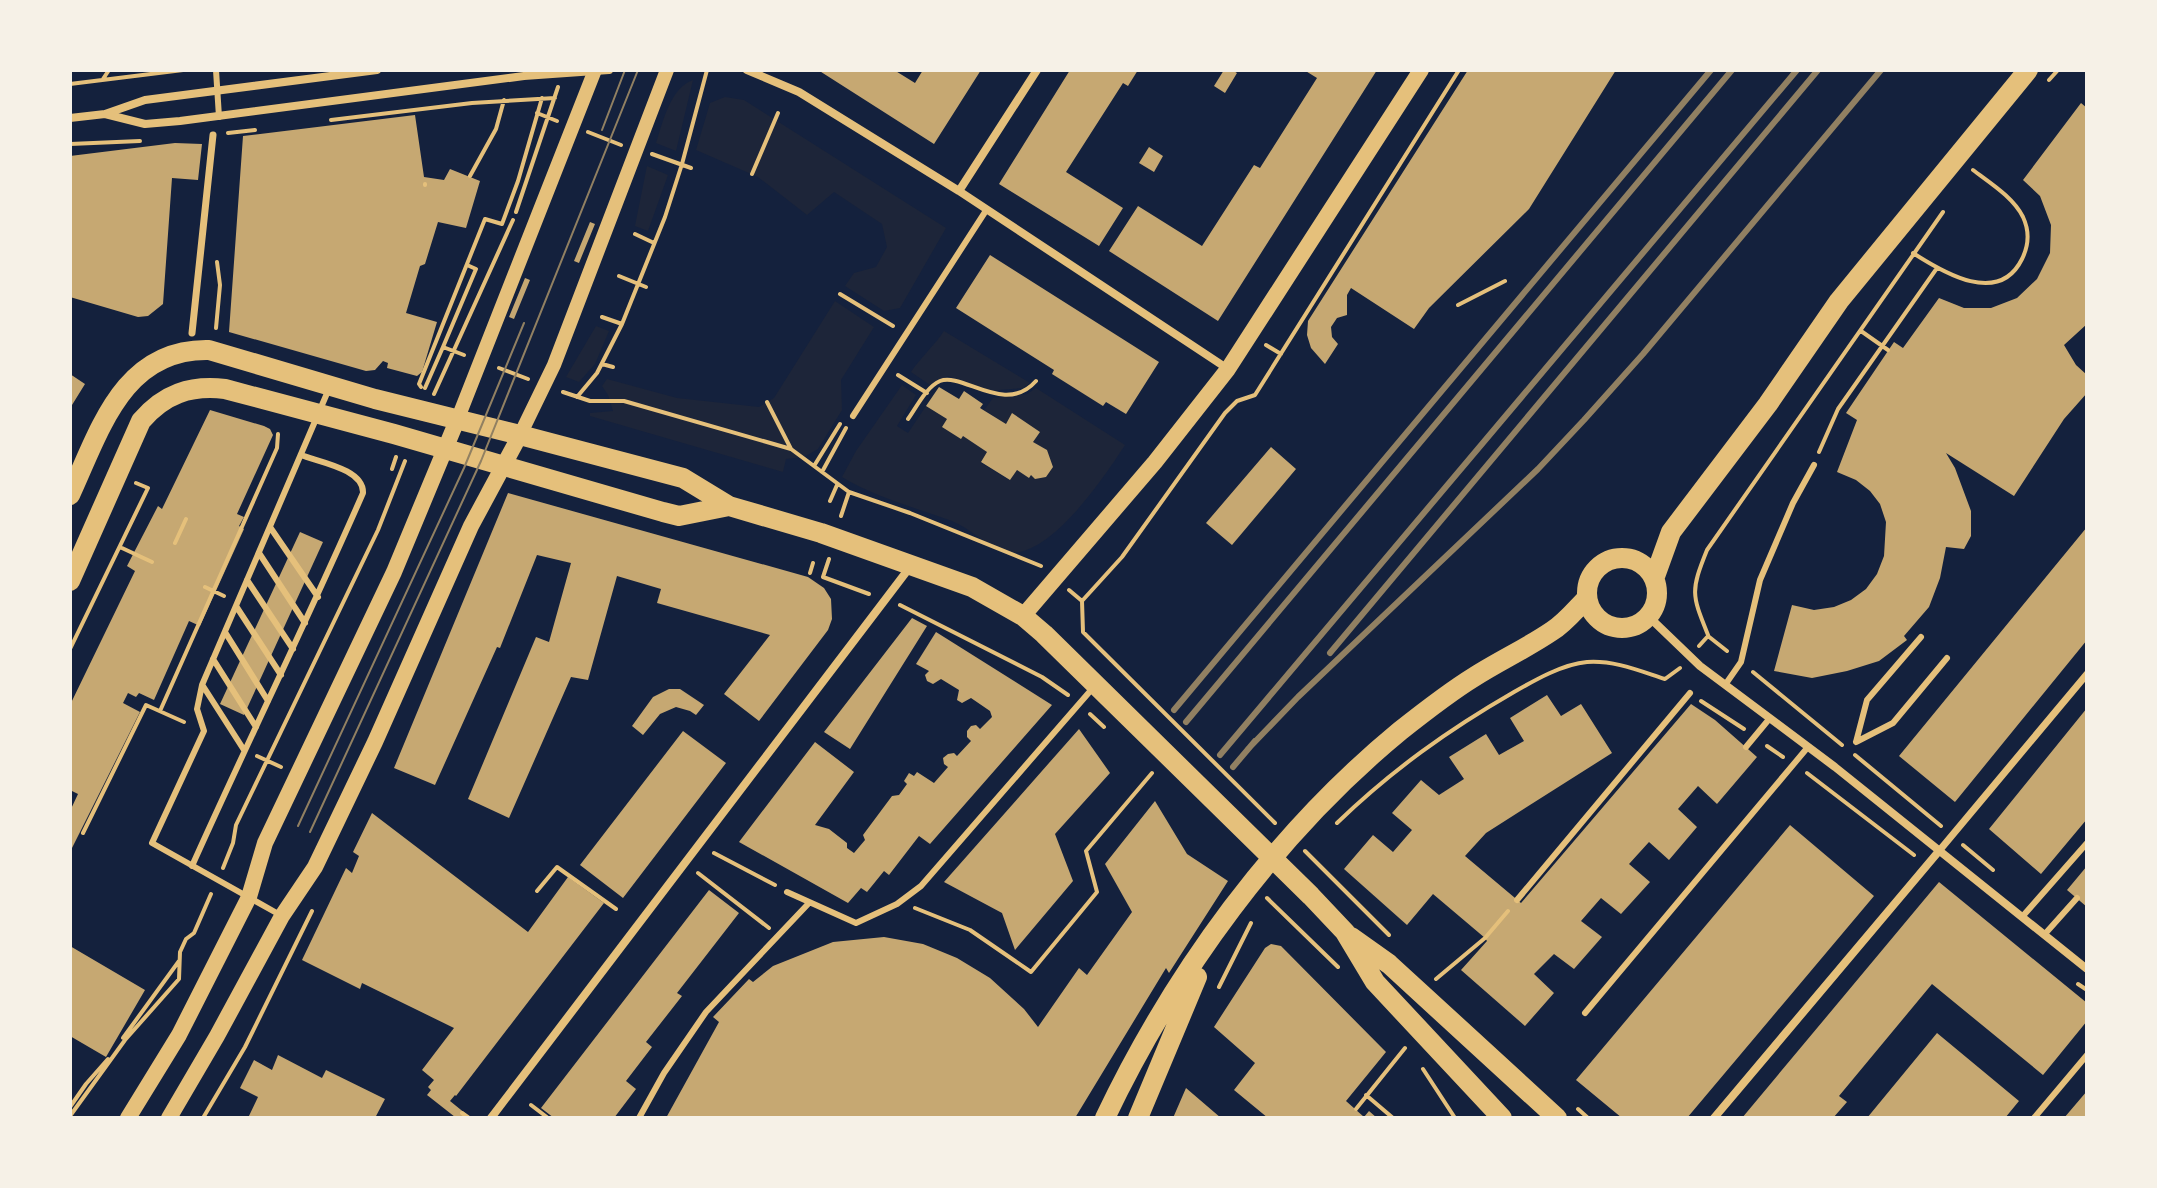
<svg xmlns="http://www.w3.org/2000/svg" width="2157" height="1188" viewBox="0 0 2157 1188" font-family="Helvetica,sans-serif">
  <style>
    .green { fill: #1d2539 }
    .building { fill: #c6a872 }
    .lines { fill: none; stroke-linecap: round; stroke-linejoin: round }
    .path { stroke: #e5c07b; stroke-width: 4 }
    .service { stroke: #e5c07b; stroke-width: 6 }
    .pedestrian { stroke: #e5c07b; stroke-width: 7 }
    .minor { stroke: #e5c07b; stroke-width: 8 }
    .tertiary { stroke: #e5c07b; stroke-width: 14 }
    .secondary { stroke: #e5c07b; stroke-width: 16 }
    .primary { stroke: #e5c07b; stroke-width: 20 }
    .tram { stroke: #918062; stroke-width: 2 }
    .rail { stroke: #918062; stroke-width: 6 }
  </style>
  <rect width="100%" height="100%" fill="#14213d"/>
  <!-- green -->
  <path class="green" d="M693,80L676,151L656,143C663,122 670,88 693,80Z
    M725,97L744,100L946,228L900,308L884,311L845,286L854,273L876,267L887,247L882,224L834,192L807,215L758,177L696,150L710,103Z
    M647,166L668,175L648,231L635,226Z
    M835,301L874,327L841,380L842,410L818,449L804,457L786,459L783,472L590,416V413L613,411L608,395L602,386L607,379L677,398L759,407L774,398Z
    M596,326L609,331L595,364L579,382L566,377Z
    M944,331L1030,383L1023,388L986,391L948,376L930,385L911,372C921,357 934,346 944,331Z
    M902,385L916,395L897,426L908,433L926,406L947,419L942,427L961,438L963,436L987,452L981,463L1009,480L1017,470L1029,478L1031,475L1035,478L1046,477L1053,466L1047,450L1033,442L1039,432L1013,414L1006,424L984,410L993,398L1027,394L1036,388L1125,445C1105,476 1048,562 1005,552C987,547 970,528 952,521C916,508 875,497 842,477L856,451Z"/>
  <!-- building -->
  <path class="building" d="M818,70H894L915,83L923,70H981L934,144Z
    M1070,70H1138L1128,86L1123,83L1066,172L1123,208L1099,246L999,184Z
    M1224,70H1232L1237,73L1225,93L1214,86Z
    M1304,70H1377L1218,321L1109,251L1138,206L1202,246L1254,165L1260,168L1317,78Z
    M1468,70H1616L1529,209L1429,308L1414,329L1351,288L1347,295V315L1337,318L1331,327L1332,337L1338,344L1325,364L1311,348L1307,335L1308,321Z
    M2081,103L2087,108V324L2064,345L2076,365L2087,375V393L2064,419L2014,496L1946,453L1955,468L1971,511V536L1964,549L1946,547L1940,578L1929,607L1904,636L1907,640L1879,661L1847,671L1812,678L1774,671L1792,605L1814,610L1834,607L1851,600L1866,589L1877,574L1884,556L1886,522L1880,504L1870,491L1856,480L1837,472L1857,420L1846,413L1894,342L1903,348L1939,298L1964,308H1991L2017,298L2037,279L2050,253L2051,225L2040,196L2023,180Z
    M415,115L424,177L444,180L450,169L480,181L466,228L438,222L425,264L420,266L406,313L437,322L422,372L417,376L387,368L388,363L383,361L375,370L366,371L229,332L243,136Z
    M175,143L202,144L198,180L172,178L163,304L148,316L138,317L70,297V156Z
    M1149,147L1163,156L1154,172L1139,163Z
    M590,222L595,224L579,263L574,261Z
    M990,255L1159,362L1126,414L1106,402L1103,406L1052,374L1054,370L956,308Z
    M525,278L530,280L514,319L509,317Z
    M70,374L85,384L72,405L70,404Z
    M939,387L959,399L964,391L983,404L980,408L1006,424L1012,413L1040,432L1033,442L1047,450L1053,467L1046,477L1035,479L1031,475L1029,478L1017,470L1010,480L981,462L987,452L963,436L961,439L942,427L947,419L926,406Z
    M210,410L264,426L270,429L273,435L237,514L244,517L239,526L244,529L200,626L189,621L154,700L139,693L136,697L128,693L123,703L140,712L70,852V811L78,794L70,790V705L135,571L127,566L158,506L162,509Z
    M1271,447L1296,469L1232,545L1206,523Z
    M508,493L808,577L824,588L831,599L832,619L828,630L759,721L724,694L770,635L657,603L661,589L617,576L588,680L571,677L509,818L468,799L536,637L549,642L571,563L537,555L500,648L497,647L435,785L394,768Z
    M2087,527V640L1955,802L1899,756Z
    M300,532L323,542L244,715L220,704Z
    M912,618L927,626L850,749L824,732Z
    M936,632L1052,705L930,844L919,836L889,875L884,871L867,892L861,888L848,903L739,842L815,742L854,772L815,825L829,829L847,843V848L854,853L865,840L863,835L892,796L899,795L907,784L904,781L909,773L914,776L917,772L934,783L948,767L944,764L943,758L948,754L954,753L957,756L971,741L967,737V731L971,726L976,725L980,729L992,717L990,711L971,698L962,703L957,700L959,690L941,679L933,684L927,681L925,675L929,671L916,664Z
    M669,689H680L704,705L696,715L690,711L676,707L660,714L643,735L632,726L653,697Z
    M1547,695L1561,716L1581,704L1612,753L1486,833L1465,856L1521,903L1691,704L1715,720L1757,757L1717,804L1698,786L1678,809L1697,827L1669,860L1649,842L1629,864L1650,882L1621,914L1601,898L1581,921L1602,937L1574,969L1554,954L1534,974L1554,993L1525,1026L1461,970L1487,941L1485,938L1433,894L1407,925L1344,869L1373,835L1393,852L1412,830L1392,813L1421,780L1439,795L1464,779L1449,757L1486,734L1499,755L1524,741L1510,718Z
    M2087,708V819L2041,874L1989,829Z
    M1079,729L1110,773L1055,834L1073,881L1015,950L1002,913L944,882Z
    M683,731L726,763L623,898L580,865Z
    M1155,801L1187,854L1228,881L1169,973L1166,968L1075,1118H666L719,1022L713,1017L749,979L753,982L773,966L833,942L884,937L923,944L957,958L990,978L1024,1009L1038,1027L1079,968L1087,975L1132,912L1105,864Z
    M372,813L528,932L568,877L604,903L456,1096L455,1095L450,1101L471,1118L455,1117L427,1095L431,1090L428,1087L434,1080L422,1070L454,1028L362,983L360,989L302,960L346,868L352,873L359,856L353,852Z
    M1790,825L1874,896L1687,1118H1622L1576,1080Z
    M2087,866V907L2067,890Z
    M1939,882L2087,1003V1021L2043,1075L1932,984L1839,1096L1847,1102L1833,1118H1742Z
    M709,890L739,913L677,993L682,996L646,1042L652,1047L626,1081L636,1089L614,1118H554L541,1108Z
    M1271,944L1281,946L1386,1052L1346,1101L1364,1117L1369,1111L1377,1118H1268L1234,1090L1255,1063L1214,1027L1265,948Z
    M70,946L145,990L106,1057L70,1036Z
    M1937,1033L2019,1101L2005,1118H1867Z
    M278,1055L322,1078L326,1070L385,1099L375,1118H248L258,1097L240,1088L254,1060L272,1070Z
    M1186,1088L1221,1118H1173Z
    M2087,1091V1118H2064Z"/>
  <g class="lines">
    <!-- path -->
    <path class="path" d="M103,79L109,70
      M2049,80L2058,70
      M70,84L183,70
      M537,113L557,121
      M331,120L472,103L555,98
      M588,132L621,145
      M228,133L255,130
      M70,144L140,141
      M652,154L691,168
      M752,174L778,113
      M470,176L496,129L504,100
      M425,184V185
      M516,212L558,87
      M635,234L654,243
      M1913,253C1944,273 1999,306 2022,259C2029,245 2030,232 2023,217C2013,197 1990,183 1973,170
      M619,276L646,287
      M840,294L893,326
      M1458,305L1505,281
      M602,317L622,324
      M216,328L220,285L217,262
      M1861,331L1888,350
      M1266,345L1281,354
      M464,355L443,347L476,269L467,265
      M602,364L613,367
      M499,368L528,379
      M898,375L927,393
      M421,387L419,384L485,219L502,224L518,181L542,98
      M425,388L443,347
      M563,392L590,401H624L791,449L849,492L910,513L1041,566
      M434,394L513,220
      M577,397L597,373L622,324L665,217L682,164L707,70
      M767,402L791,449
      M908,419C916,408 926,387 940,381C963,372 1005,416 1036,381
      M1819,452L1838,409L1937,268
      M814,466L840,424
      M392,469L396,457
      M822,472L846,428
      M830,501L837,485
      M841,516L849,492
      M175,543L186,519
      M122,548L152,562
      M829,559L823,577L869,594
      M810,573L813,563
      M205,587L224,596
      M1069,590L1082,601L1083,632L1275,823
      M1082,601L1122,557L1225,413L1237,401L1255,395L1459,70
      M900,605L1042,677L1068,695
      M1708,635C1692,595 1690,592 1707,550L1943,212
      M1699,646L1708,636L1727,651
      M70,649L148,488L136,483
      M1753,672L1842,745
      M1701,701L1744,729
      M160,711L277,448L278,434
      M1090,714L1104,727
      M1767,746L1783,757
      M1855,755L1941,826
      M257,756L281,767
      M1807,773L1914,855
      M1337,823C1392,770 1448,730 1514,692C1535,680 1563,664 1587,662C1614,660 1640,671 1665,679L1680,668
      M83,833L146,705L184,722
      M1963,845L1993,870
      M1305,851L1389,935
      M714,853L775,885
      M223,868L233,843L236,825L378,530L405,461
      M698,873L769,928
      M537,891L557,867L616,909
      M1267,898L1338,967
      M915,908L970,930L1031,972L1097,892L1086,851L1152,773
      M1436,979L1485,938L1508,911
      M2078,984L2087,990
      M1219,987L1251,923
      M123,1038L179,961
      M1423,1069L1455,1118
      M1366,1095L1393,1118
      M531,1105L548,1118
      M70,1107L86,1084L108,1059
      M1356,1109L1405,1048
      M1578,1109L1588,1118
      M462,1113L469,1118
      M70,1116L125,1040L179,979L180,952L186,939L194,933L211,894
      M203,1118L245,1047L312,911"/>
    <!-- service -->
    <path class="service" d="M216,70L219,117
      M853,416L987,209
      M270,527L318,597
      M259,553L305,623
      M247,580L293,649
      M236,606L281,675
      M225,632L268,701
      M213,659L256,727
      M1725,685L1741,662L1760,580L1793,503L1814,465
      M203,686L244,750
      M1856,742L1867,700L1921,637
      M1856,742L1893,723L1947,658
      M1746,747L1770,718
      M192,866C248,741 308,619 363,493C364,469 319,462 301,455
      M787,892L856,923L897,904L921,886L1092,689
      M1517,900L1690,693
      M282,916L152,843L204,731L197,709L202,685L328,391
      M2022,917L2087,843
      M2044,935L2077,898
      M1585,1013L1808,747
      M639,1118L664,1073L706,1012L809,903
      M2034,1118L2087,1055"/>
    <!-- pedestrian -->
    <path class="pedestrian" d="M192,333L213,135
      M1939,851L2087,674"/>
    <!-- minor -->
    <path class="minor" d="M747,70L799,92L959,191L1228,369
      M105,114L145,124L180,121L524,76L609,70
      M70,118L105,114L145,100L377,70
      M959,191L1037,70
      M1648,616L1700,666L1835,767L2087,969
      M491,1118L910,567
      M1714,1118L1939,851"/>
    <!-- tertiary -->
    <path class="tertiary" d="M458,418L595,70
      M520,435L554,365L667,70"/>
    <!-- secondary -->
    <path class="secondary" d="M1023,616L1155,462L1228,369L1421,70
      M128,1118L179,1035L249,897L265,843L394,572L458,418
      M169,1118L217,1036L282,916L315,867L375,742L471,526L520,435"/>
    <!-- primary -->
    <path class="primary" d="M70,495C100,430 123,348 209,350L375,399L520,435L683,478L729,506L821,533L972,587L1023,616L1044,634L1311,896L1345,932L1375,982L1502,1118
      M1587 593a35 35 0 1 1 70 0a35 35 0 1 1-70 0Z
      M1654,579L1671,532L1768,404L1839,301L2028,70
      M70,581L141,421C164,394 190,385 225,389L394,434L663,512L679,516L729,506
      M1351,937L1389,964L1557,1118
      M1105,1118C1174,973 1276,833 1400,731C1424,712 1448,693 1474,677C1499,661 1527,648 1552,631C1565,623 1576,609 1587,598
      M1138,1118L1197,977"/>
    <!-- tram -->
    <path class="tram" d="M602,130L625,70
      M298,826L464,468L524,323
      M310,832L481,461L638,70"/>
    <!-- rail -->
    <path class="rail" d="M1330,653L1818,70
      M1174,710L1711,70
      M1186,722L1732,70
      M1248,749L1298,697L1538,469L1584,420L1643,354L1881,70
      M1220,755L1797,70
      M1233,767L1255,741"/>
  </g>
  <!-- border -->
  <rect width="2157" height="1188" fill="none" stroke="#f6f1e7" stroke-width="144"/>
</svg>
